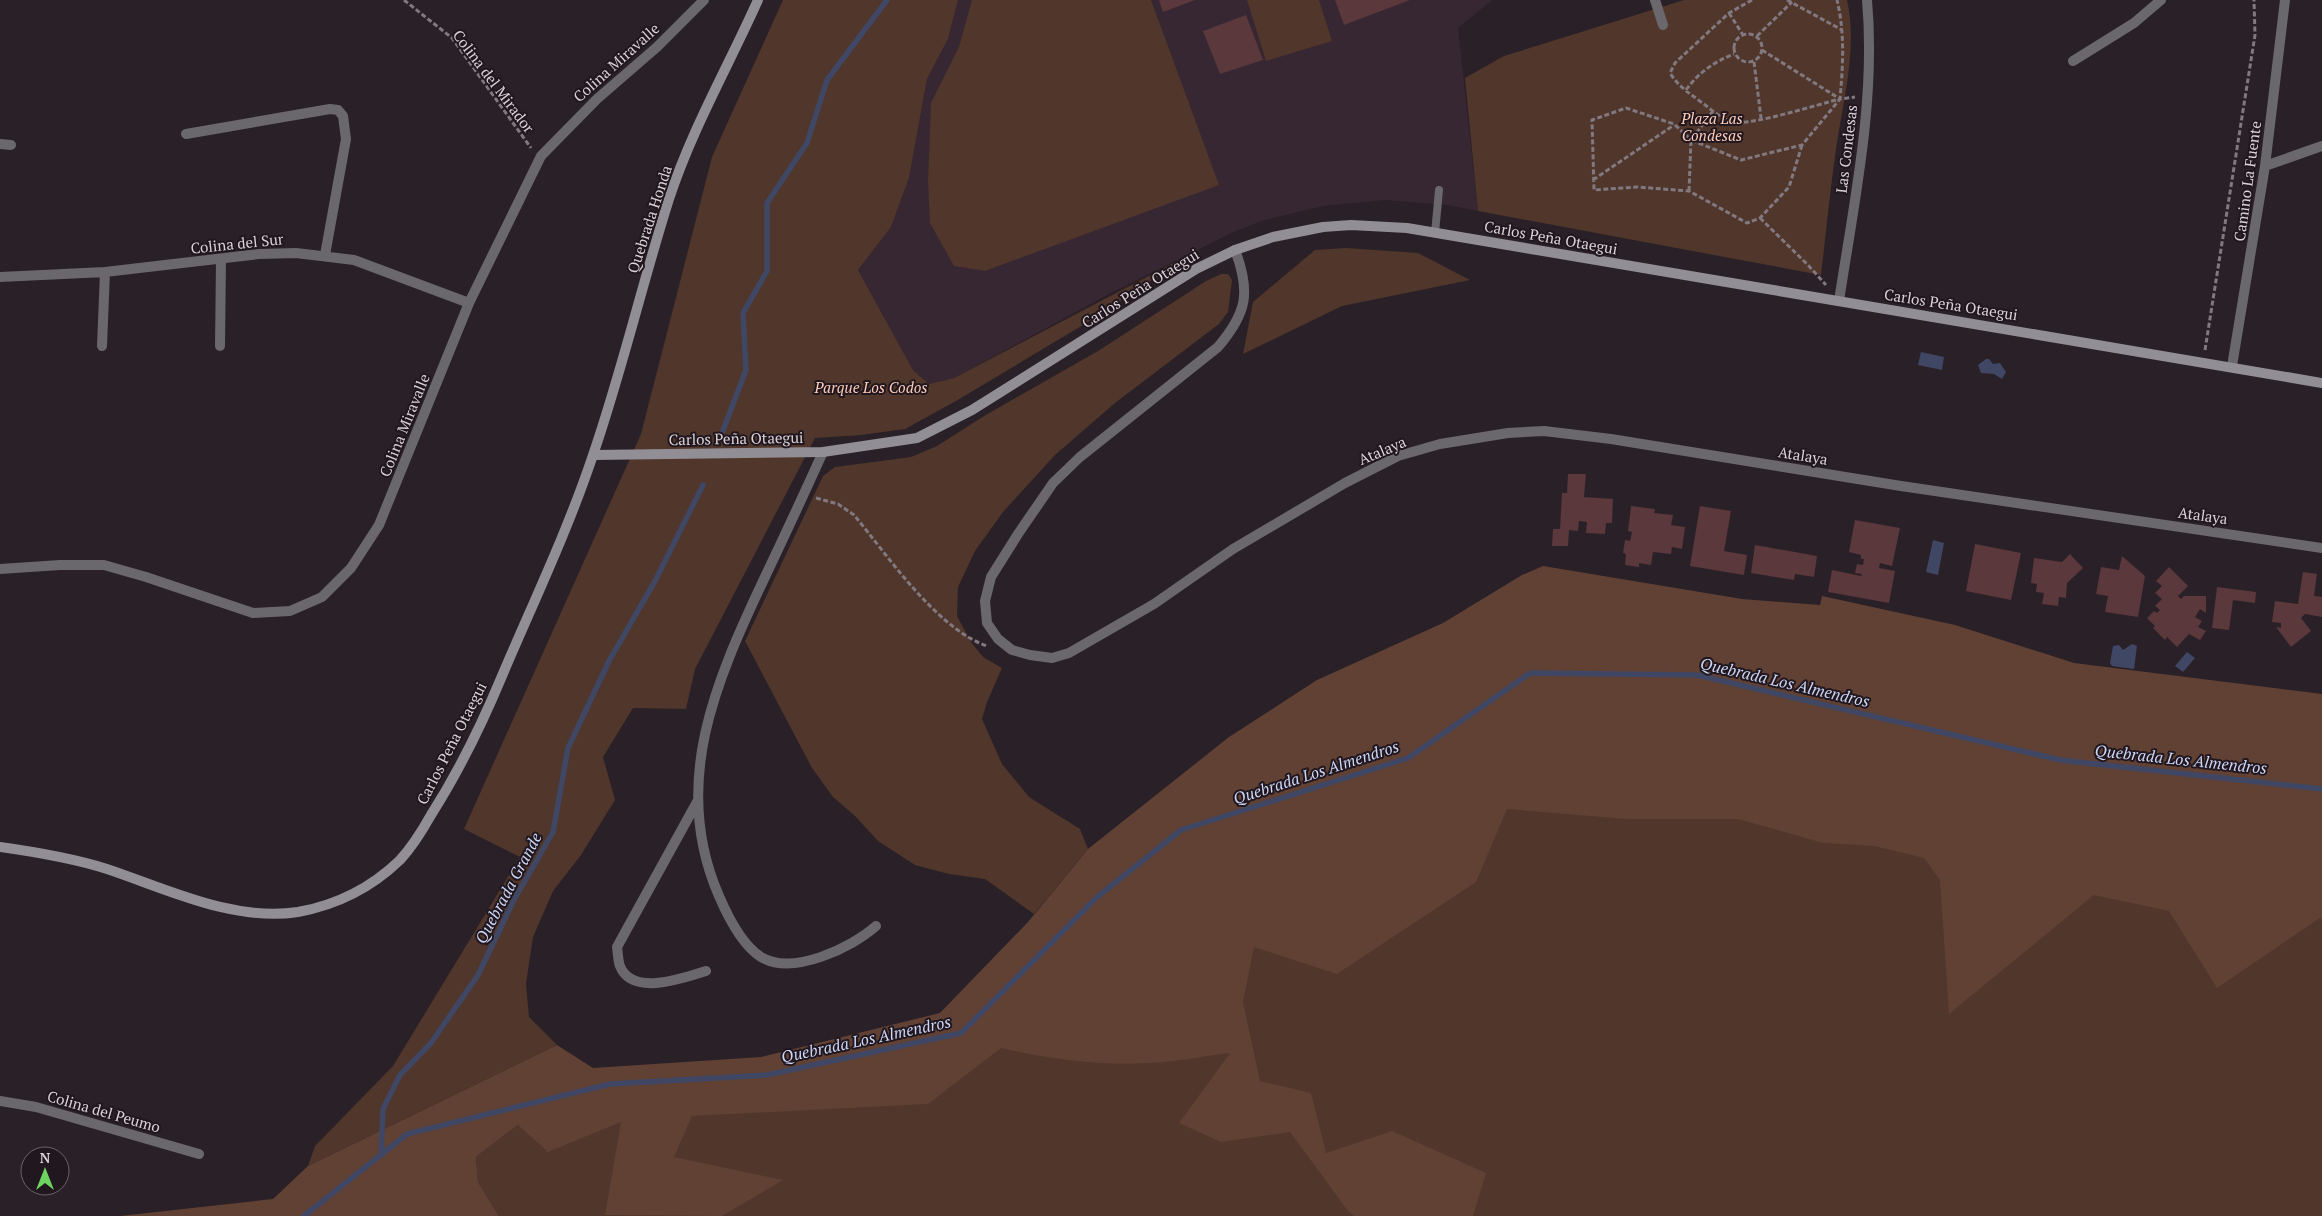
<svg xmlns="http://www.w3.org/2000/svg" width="2322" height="1216" viewBox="0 0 2322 1216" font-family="'PT Serif',serif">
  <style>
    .built { fill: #372732 }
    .green { fill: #50362b }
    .forest { fill: #614134 }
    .water { fill: #3f4764 }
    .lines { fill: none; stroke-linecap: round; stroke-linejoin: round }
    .stream { stroke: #3f4764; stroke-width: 5.5 }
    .building { fill: #5a383c }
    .path { stroke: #81797f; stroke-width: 3; stroke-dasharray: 5 2.5; stroke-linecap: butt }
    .lane { stroke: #6a676d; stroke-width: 8 }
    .street { stroke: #6a676d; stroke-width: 10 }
    .secondary { stroke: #918e96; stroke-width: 10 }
    .labels { text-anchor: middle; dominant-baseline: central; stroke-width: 4; stroke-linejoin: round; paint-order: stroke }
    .street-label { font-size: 15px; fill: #d9d2d7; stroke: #21171e }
    .park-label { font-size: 15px; font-style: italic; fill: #feccb8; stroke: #21171e }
    .water-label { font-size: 16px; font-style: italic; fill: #ccd6f7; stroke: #21171e }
  </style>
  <rect width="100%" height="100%" fill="#2a2027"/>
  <!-- built -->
  <path class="built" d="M958,0H1492L1458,28L1478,211L1448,205L1385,200L1323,206L1261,221L1231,233L1109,294L954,378L929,384L913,370L858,270L891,227L909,178L927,79L948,39Z"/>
  <!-- green -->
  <path class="green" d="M783,0H958L948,39L927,79L909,178L891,227L858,270L913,370L929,384L954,378L1202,248L1083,325L956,401L905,429L861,435L815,438L695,669L686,709L633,708L603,757L615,800L581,855L553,891L533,937L526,984L529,1017L557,1045L308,1166L315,1146L393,1066L520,857L464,829L641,434L712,157Z
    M972,0H1151L1219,185L985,271L954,266L930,223L928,181L931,103L959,47Z
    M1247,0H1319L1332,41L1266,61Z
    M1684,0H1847C1858,48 1843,101 1836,149C1830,191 1826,233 1821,275L1478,211L1465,78L1504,56Z
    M1346,248L1418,253L1470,280L1342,306L1243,354L1253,302L1315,250Z
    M1221,274H1228L1232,280L1228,312L1219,324L1115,403L1055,455L1003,512L975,551L958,587L957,616L971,642L983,657L1002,668L987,702L982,719L1002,764L1029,797L1080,829L1088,849L1034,914L985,879L949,874L915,865L878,841L855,816L833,797L812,768L745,641L823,476L835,467L911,457L937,446L984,416L1098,351L1206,281Z
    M1422,776L2322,831V1216H499L478,1182L476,1157L518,1125L970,1049Z"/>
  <!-- forest -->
  <path class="forest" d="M1543,566L1742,599L1820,605L1822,596L1955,625L2074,663L2322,694V920L2320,918L2217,988L2169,911L2094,895L1949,1014L1940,880L1924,858L1874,846L1823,843L1738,819H1626L1507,809L1476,882L1337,974L1254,947L1243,1002L1260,1081L1311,1093L1326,1153L1392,1131L1486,1173L1473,1216H1354L1348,1211L1290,1132L1221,1142L1179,1123L1230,1053C1211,1055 1192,1059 1173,1061C1116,1068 1056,1061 1001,1048L928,1104L692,1116L674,1157L783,1180L722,1216L605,1215L621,1122L548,1152L518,1125L476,1157L478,1182L499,1216H120L273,1199L308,1166L557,1045L593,1068L761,1057L940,1013L1028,922L1088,849L1229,737L1317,680L1443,623L1522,575Z"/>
  <!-- water -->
  <path class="water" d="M1921,352L1944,357L1942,370L1918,365Z
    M1986,359H1989L1993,364L2000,363L2006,372L2002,379L1994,374L1981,373L1978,365Z
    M1933,540L1944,543L1938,575L1926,572Z
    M2132,644L2137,646L2134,669L2112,666L2110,663L2113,646L2119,645L2123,650Z
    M2187,652L2195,658L2183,672L2175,666Z"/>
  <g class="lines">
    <!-- stream -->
    <path class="stream" d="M722,433L746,370L743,313L767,271V203L807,143L827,80L887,0
      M381,1155L383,1109L400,1075L431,1043L478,975L514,900L553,832L568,748L609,661L655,581L703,485
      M304,1216L407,1134L610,1084L767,1075L961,1033L1096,898L1181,830L1408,758L1530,673L1697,675L2060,760L2322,789"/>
  </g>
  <!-- building -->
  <path class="building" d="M1159,0H1195L1163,12Z
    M1335,0H1410L1344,25Z
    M1246,15L1263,60L1220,74L1203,31Z
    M1568,474H1586L1584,497L1613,499L1612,523H1606L1605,534L1586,533L1587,522L1579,521L1578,531L1569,530L1568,546H1552L1553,529H1560L1562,493H1567Z
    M1631,506L1655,509L1654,513L1673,515L1671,525L1685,527L1682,549L1672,547L1671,554L1653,552L1651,565L1639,563V567L1625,565L1626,554L1623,553L1625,540L1630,541L1632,532L1628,531Z
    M1700,506L1731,511L1724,551L1747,555L1744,575L1690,566Z
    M1855,520L1900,528L1892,566L1880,563L1879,568L1895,571L1889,603L1828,592L1832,570L1861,576L1862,574L1855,573L1857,564L1863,565L1864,559H1861V555L1849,552Z
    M1975,544L2021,553L2011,600L1966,591Z
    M1755,545L1817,556L1814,577L1795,574L1794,580L1751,573Z
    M2070,554L2083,568L2067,583L2066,598L2059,597L2058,606L2042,604L2044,593L2036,592L2037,584L2031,583L2034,558L2062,562Z
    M2122,556L2145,576L2138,617L2105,612L2108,596L2096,594L2101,567L2119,570Z
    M2169,567L2188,586L2178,596L2181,599L2184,596H2206V613L2200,609L2195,617L2202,621L2198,627L2206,631L2200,640L2189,634L2177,647L2167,637L2165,640L2153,628L2155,626L2147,618L2154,611L2157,613L2160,610L2155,606L2162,599L2155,593L2162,586L2156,581Z
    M2303,572L2317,574L2314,596L2322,597V617L2305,614L2301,618L2311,631L2291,647L2276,627L2281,628V623L2272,622L2275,601L2298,604Z
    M2217,587L2256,592L2255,603L2233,600L2229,630L2212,628Z"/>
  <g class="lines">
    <!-- path -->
    <path class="path" d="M404,0L452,38L531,148
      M1752,0L1729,13L1675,63L1670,73C1678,86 1689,93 1701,102C1711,109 1721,119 1733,122C1751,126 1819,104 1840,99C1843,65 1845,33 1837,0
      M1787,0L1842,30
      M1729,13L1743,35
      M1734 48a14 14 0 1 1 28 0a14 14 0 1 1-28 0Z
      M1757,36L1792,2
      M1762,50L1840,99
      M1754,62L1761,118
      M1686,90C1699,72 1714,62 1734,54
      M1802,145L1789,187L1760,218L1747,223L1689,191L1637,187L1594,190L1592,120L1626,108L1674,124L1691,140L1741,160L1802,145L1840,99L1855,97
      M1593,180L1674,125
      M1689,191L1691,140L1713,111
      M1760,218L1807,264L1826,285
      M2205,350L2255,35L2254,0
      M816,498L838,504L854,515C889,557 936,628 987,646"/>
    <!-- lane -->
    <path class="lane" d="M1435,233L1439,190"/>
    <!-- street -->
    <path class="street" d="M1655,0L1663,25
      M2073,61L2134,23L2161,0
      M186,134L330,109L338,110L343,116L346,139L325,255
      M0,144L11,145
      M2265,166L2322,146
      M1235,250C1251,292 1247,313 1218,347L1080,457L1053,483L1018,534L991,577L985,601L987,623L998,639L1012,650L1030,655L1052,658L1069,653L1154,604L1233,549L1345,483L1398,456L1440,444L1508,433L1544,431L1611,439L1901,486L2322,548
      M0,277L105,272L259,254L296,253L354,260L469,303
      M1839,301C1854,202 1876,101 1867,0
      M102,346L105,272
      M220,346L221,259
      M2232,366L2265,166L2285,0
      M823,452C804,494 784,537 764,579C716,681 670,784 719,896C728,917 742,945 761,957C793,976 851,948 876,926
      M0,569L60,565H104L146,577L253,613L290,611L322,597L351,568L379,525L469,303L541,156L597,99L657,47L704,0
      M697,802L617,947C618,953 618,961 620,966C632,997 684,978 706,971
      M0,1101L36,1107L199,1154"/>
    <!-- secondary -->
    <path class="secondary" d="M593,455L823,452L917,438L972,410L1196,269L1235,250L1273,237L1323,227L1351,225L1407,228L2322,383
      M0,847C36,852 72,858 107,869C167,889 233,922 298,912C337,905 372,887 400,860C412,847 422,831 431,815C459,771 482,724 502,676C533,603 568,530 593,455C622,371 642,284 669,199C692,129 728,67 758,0"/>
  </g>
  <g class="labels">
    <!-- street labels -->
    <g class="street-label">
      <text transform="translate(616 62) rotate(-42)">Colina Miravalle</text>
      <text transform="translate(494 81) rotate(53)">Colina del Mirador</text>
      <text transform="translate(1846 149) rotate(-83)">Las Condesas</text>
      <text transform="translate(2247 181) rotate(-82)">Camino La Fuente</text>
      <text transform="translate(649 219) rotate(-72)">Quebrada Honda</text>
      <text transform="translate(1551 237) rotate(10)">Carlos Peña Otaegui</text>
      <text transform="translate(237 243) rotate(-6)">Colina del Sur</text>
      <text transform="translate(1140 288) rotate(-32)">Carlos Peña Otaegui</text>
      <text transform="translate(1951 304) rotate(9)">Carlos Peña Otaegui</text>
      <text transform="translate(404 425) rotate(-68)">Colina Miravalle</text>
      <text transform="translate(736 438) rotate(-1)">Carlos Peña Otaegui</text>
      <text transform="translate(1382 450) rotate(-23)">Atalaya</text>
      <text transform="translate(1803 455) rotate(9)">Atalaya</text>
      <text transform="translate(2203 515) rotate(8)">Atalaya</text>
      <text transform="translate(451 743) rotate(-63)">Carlos Peña Otaegui</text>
      <text transform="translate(104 1111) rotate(16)">Colina del Peumo</text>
    </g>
    <!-- park labels -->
    <g class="park-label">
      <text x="1712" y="118">Plaza Las<tspan x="1712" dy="17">Condesas</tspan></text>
      <text x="871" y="387">Parque Los Codos</text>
    </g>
    <!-- water labels -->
    <g class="water-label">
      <text transform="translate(1785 682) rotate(13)">Quebrada Los Almendros</text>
      <text transform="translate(2181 759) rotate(6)">Quebrada Los Almendros</text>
      <text transform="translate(1316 772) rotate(-18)">Quebrada Los Almendros</text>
      <text transform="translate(508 888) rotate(-62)">Quebrada Grande</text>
      <text transform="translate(866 1039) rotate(-12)">Quebrada Los Almendros</text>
    </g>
  </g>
  <!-- north arrow -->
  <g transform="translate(45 1171)"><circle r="24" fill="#21171e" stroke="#6b6268"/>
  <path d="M0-4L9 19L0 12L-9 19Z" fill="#6ed360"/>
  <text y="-8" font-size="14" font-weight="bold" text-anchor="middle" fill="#d9d2d7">N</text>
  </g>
</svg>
